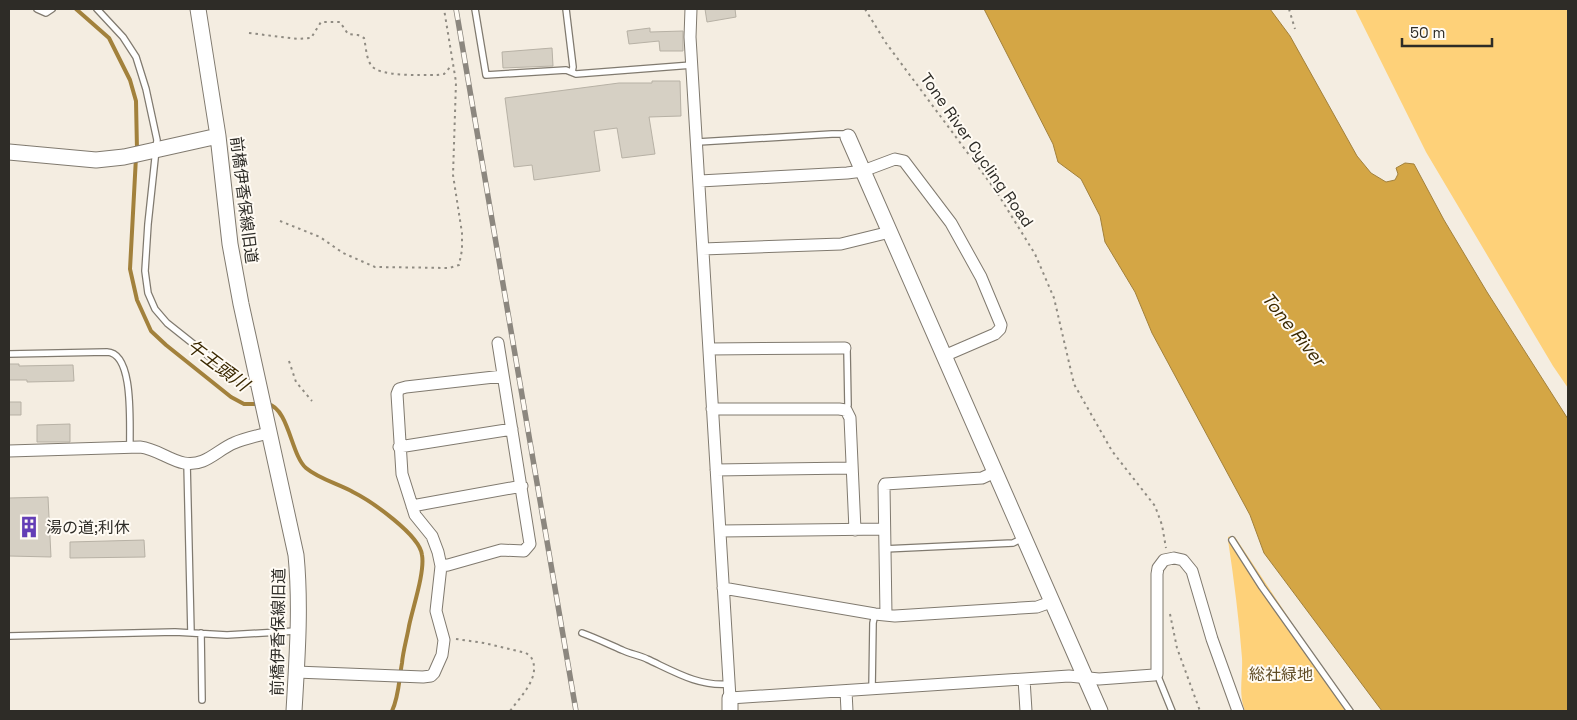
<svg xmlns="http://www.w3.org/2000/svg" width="1577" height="720" viewBox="0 0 1577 720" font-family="'Space Grotesk','Noto Sans JP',sans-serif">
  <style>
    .green { fill: #fed179 }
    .water { fill: #d4a645; stroke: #a2813c }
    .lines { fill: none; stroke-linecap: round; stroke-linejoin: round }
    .stream { stroke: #a2813c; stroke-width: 4 }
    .building { fill: #d6d0c4; stroke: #b7b1a5 }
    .lane-casing { stroke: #807a6f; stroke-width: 8 }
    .street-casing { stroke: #807a6f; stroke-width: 13 }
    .secondary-casing { stroke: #807a6f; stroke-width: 17 }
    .path { stroke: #8f8b82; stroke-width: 2; stroke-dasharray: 2.5 4; stroke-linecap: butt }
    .lane { stroke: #fff; stroke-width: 5.5 }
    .street { stroke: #fff; stroke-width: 11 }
    .secondary { stroke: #fff; stroke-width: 15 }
    .rail-casing { stroke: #8c877f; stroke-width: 5.5 }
    .rail { stroke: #fffbf4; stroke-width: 4; stroke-dasharray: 11; stroke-linecap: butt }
    .labels { text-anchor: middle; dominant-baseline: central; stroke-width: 4; stroke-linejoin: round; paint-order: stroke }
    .street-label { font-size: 16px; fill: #2e2c27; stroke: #fffbf4 }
    .poi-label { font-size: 16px; fill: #2e2c27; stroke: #fffbf4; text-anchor: start }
    .park-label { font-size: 16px; fill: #604c25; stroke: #fffbf4 }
    .water-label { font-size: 18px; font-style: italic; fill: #3a2800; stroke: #fffbf4 }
  </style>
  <rect width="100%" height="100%" fill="#f4ede1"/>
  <!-- green -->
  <path class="green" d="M1355,9H1568V388L1553,366L1426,152Z
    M1232,536L1235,537L1304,641L1354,711H1245C1238,694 1243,677 1242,658C1239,619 1234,580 1228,540V537Z"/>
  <!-- water -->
  <path class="water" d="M984,9H1270L1290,36L1357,156L1371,173L1386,182L1395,180L1398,174L1396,168L1405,163L1414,164L1444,220L1487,292L1568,419V711H1382L1264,553L1250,515L1152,333L1135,292L1105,242L1100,216L1081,179L1058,162L1053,144Z"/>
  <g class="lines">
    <!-- stream -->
    <path class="stream" d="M76,9L109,38L130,80L136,101L137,150
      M136,157L130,269L137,300L151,331L166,345L231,397L244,404H258
      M268,404C289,409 291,455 306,468C319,479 339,484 353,492C371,501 420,535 422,555C425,572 413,607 409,626C407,638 403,651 402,663C399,679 399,696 392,711"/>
  </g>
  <!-- building -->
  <path class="building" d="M705,9H735L736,17L707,22Z
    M650,28V32L683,31V51H660L659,41L629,44L627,31Z
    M552,48L553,66L503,68L502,52Z
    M652,81H680L681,116L649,117L655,154L622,158L617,128L594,131L600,171L534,180L532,165L514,167L505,98L619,83H652Z
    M9,364H19V366L73,365L74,381L27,382V380H9Z
    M9,402H21V415H9Z
    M70,424V442H37V425Z
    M48,497L51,557L9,556V498Z
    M144,540L145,557L70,558V542Z"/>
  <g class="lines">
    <!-- lane casing -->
    <g class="lane-casing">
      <path id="lane" d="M37,9L46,13L52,9
        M97,9L123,37L136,57L146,89L157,140L148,224L145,271L148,293L155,309L167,323L230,373L241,381L250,383L257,382
        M475,9L486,75L566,70L576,74L692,65
        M566,9L573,67L572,72
        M698,142L832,134H844L847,137
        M845,348L847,350L848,405L846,410
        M9,354L107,352C135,353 129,427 130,448
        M187,463L191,633
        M1232,540L1262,587L1350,711
        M884,549L1013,543L1023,538
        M201,633L202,700
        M582,633C596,638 608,644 622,650C630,654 639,655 647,659C673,671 699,687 729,684
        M9,636L175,632L227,635L296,631
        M1157,674L1172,711
        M872,689L873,623L875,614"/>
    </g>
    <!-- street casing -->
    <g class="street-casing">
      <path id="street" d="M691,9L690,37L730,698L1069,676L1099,679L1154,675L1157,674V574L1158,568L1164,560L1174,558L1183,560L1192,571L1212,639L1238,711
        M700,181L847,173L863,171L895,159L904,161L951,223L981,277L1001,325L1000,329L995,334L944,356
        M703,249L841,244L890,232
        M709,349L845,348
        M712,409H839L846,410L850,418L855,530
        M399,447L512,429
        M9,451L140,447C157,449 169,460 184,463C205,467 217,450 234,443C245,438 257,436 268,433
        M716,470L852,468
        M412,506L522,486
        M720,531L884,529
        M441,566L448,565L501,550L524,551L530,544L498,343
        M723,588L875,614L895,616L1037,607L1051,602
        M886,615L884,486L885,484L982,478L995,472
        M296,672L423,677L431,676L434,673L442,655L444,640L436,611L441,566L438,552L432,536L415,515L402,474L397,394L399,389L406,387L503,376
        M1024,679L1026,711
        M846,691L847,711"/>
    </g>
    <!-- secondary casing -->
    <g class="secondary-casing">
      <path id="secondary" d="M198,9L218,136L230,244L241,304L296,555C301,607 297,659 294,711
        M848,137L1100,711
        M9,152L96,160L124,157L218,136
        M730,698V711"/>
    </g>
    <!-- path -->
    <path class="path" d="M865,9L886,43L996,191L1035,254L1054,298L1074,384L1112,451L1155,506L1162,525L1166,548
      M1289,9L1295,29
      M249,33L298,39L311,38L321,22H340L348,34L358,35L364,38C366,46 366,58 371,65C378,77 423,75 437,75L444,74L452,65
      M280,221L320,237L343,253L375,267L449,268L459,265L462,250V233L453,175L456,82L444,9
      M289,361L296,382L312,401
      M1170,614L1177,648L1200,711
      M456,639L484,643L526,653L531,657C542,676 521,696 510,711"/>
    <!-- lane -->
    <use href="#lane" class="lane"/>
    <!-- street -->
    <use href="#street" class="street"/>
    <!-- secondary -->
    <use href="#secondary" class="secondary"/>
    <!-- rail casing -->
    <g class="rail-casing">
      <path id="rail" d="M456,9L576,711"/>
    </g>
    <!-- rail -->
    <use href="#rail" class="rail"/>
  </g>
  <!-- icons -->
  <defs>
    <g id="building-bare" transform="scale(1.725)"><path d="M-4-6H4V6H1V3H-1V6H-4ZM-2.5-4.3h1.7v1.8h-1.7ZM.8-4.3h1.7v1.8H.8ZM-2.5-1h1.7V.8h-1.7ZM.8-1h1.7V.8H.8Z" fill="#643eb6" stroke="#fffbf4" stroke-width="2.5" paint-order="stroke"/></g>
  </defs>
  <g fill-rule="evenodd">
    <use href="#building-bare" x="29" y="527"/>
  </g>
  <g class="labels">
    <!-- street labels -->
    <g class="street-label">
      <text transform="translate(977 150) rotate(55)">Tone River Cycling Road</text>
      <text transform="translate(244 200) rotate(83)">前橋伊香保線旧道</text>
      <text transform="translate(278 632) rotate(-89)">前橋伊香保線旧道</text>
    </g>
    <!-- poi labels -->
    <g class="poi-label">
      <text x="46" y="527">湯の道;利休</text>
    </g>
    <!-- park labels -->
    <g class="park-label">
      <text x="1281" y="674">総社緑地</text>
    </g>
    <!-- water labels -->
    <g class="water-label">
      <text transform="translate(1294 329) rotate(51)">Tone River</text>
      <text transform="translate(218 365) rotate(37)">午王頭川</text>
    </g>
  </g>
  <!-- border -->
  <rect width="1577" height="720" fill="none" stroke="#2e2c27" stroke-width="20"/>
  <!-- scale -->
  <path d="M1402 38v8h90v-8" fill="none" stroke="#2e2c27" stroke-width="2.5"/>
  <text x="1410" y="38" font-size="15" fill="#2e2c27" stroke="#fffbf4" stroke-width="4" paint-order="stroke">50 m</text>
</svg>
